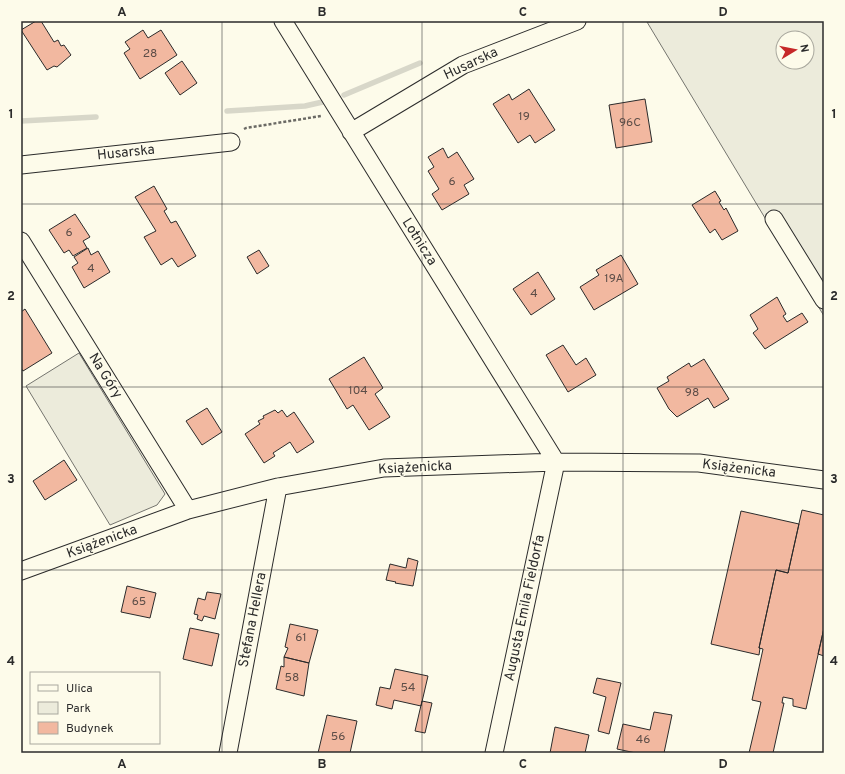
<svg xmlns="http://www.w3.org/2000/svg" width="845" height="774" viewBox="0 0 845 774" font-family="Overpass,sans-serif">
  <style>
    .green { fill: #ecebdb; stroke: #74746e; fill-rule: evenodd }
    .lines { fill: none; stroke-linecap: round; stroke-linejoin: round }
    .stream { stroke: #d8d7c9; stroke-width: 5.5 }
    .building { fill: #f2b8a0; stroke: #2b2b2b }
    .street-casing { stroke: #2b2b2b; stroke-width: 19 }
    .path { stroke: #6a6964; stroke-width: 2.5; stroke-dasharray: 3 2; stroke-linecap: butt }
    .street { stroke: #fdfbea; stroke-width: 17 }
    .grid { fill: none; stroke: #2b2b2b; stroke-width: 1; stroke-opacity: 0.55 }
    .labels { text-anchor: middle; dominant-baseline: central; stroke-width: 3; stroke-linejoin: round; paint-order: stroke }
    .number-label { font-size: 12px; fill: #5d4e48 }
    .street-label { font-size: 14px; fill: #2b2b2b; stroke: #fdfbea }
    .neatline { fill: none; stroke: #2b2b2b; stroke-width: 1.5 }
    .grid-label { font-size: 13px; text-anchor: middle; font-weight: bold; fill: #2b2b2b }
  </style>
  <rect width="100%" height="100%" fill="#fdfbea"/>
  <!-- green -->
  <path class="green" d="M824,21V316L647,22ZM783,38H807V62H783Z
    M79,353L165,494L157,505L110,525L26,386Z"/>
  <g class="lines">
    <!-- stream -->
    <path class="stream" d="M344,95L420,63
      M227,111L305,106L327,101
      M21,121L96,117"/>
  </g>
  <!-- building -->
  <path class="building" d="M36,21H41L54,42L58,40L61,46L64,45L71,55L57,67L54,66L47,70L21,30Z
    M143,30L148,38L161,30L177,55L140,79L124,53L130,49L125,42Z
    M182,61L197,83L180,95L165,73Z
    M529,89L555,130L535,143L530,135L518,143L493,104L509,94L512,100Z
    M645,99L652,142L616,148L609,105Z
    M443,148L448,158L457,152L474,179L464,185L469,194L442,210L432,194L439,189L428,171L434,167L428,157Z
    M154,186L167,209L164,211L171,223L176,221L196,256L178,267L172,258L161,265L144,237L156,231L135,197Z
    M715,191L721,201L719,202L724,210L726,208L738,231L722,240L715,229L710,233L692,205Z
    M75,214L90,237L83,241L87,248L73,256L69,250L64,253L49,230Z
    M88,248L91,255L98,251L110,272L84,288L72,267L78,263L74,257Z
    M259,250L269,266L257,274L247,257Z
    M621,255L638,284L594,310L580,287L599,275L596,270Z
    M538,272L555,299L531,315L513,289Z
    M777,297L786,314L783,316L787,322L802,313L808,322L765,349L753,333L758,329L750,315Z
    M25,309L52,353L23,371L21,368V312Z
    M563,345L576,365L586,358L596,375L568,392L546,355Z
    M364,357L383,388L375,394L390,417L369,430L353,405L347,409L329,379Z
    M704,359L729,399L714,408L708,398L677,417L669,409L657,388L669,381L667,377L689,363L691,367Z
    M207,408L222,432L202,445L186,421Z
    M275,410L278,413L282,410L287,417L294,412L314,442L297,453L290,442L273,453L275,456L264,463L245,434L260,424L258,421L264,418L263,416Z
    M64,460L77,480L45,500L33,481Z
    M802,510L824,515V628L806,709L793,706V699L783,697L782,703H784L773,753H749L761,702L752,700L763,649L759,648L776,570L788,573Z
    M741,511L799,524L788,573L776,570L759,648H760L759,655L711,644Z
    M408,558L418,561L413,586L395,583L396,582L386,580L390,564L406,568Z
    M127,586L156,593L150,618L121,612Z
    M207,592L221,594L215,619L204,616L202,621L197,619L198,615L194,614L198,598L205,600Z
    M290,624L318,630L309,663L284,657L288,648L285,647Z
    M190,628L219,634L212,666L183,659Z
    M824,628V656L818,654Z
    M284,657L309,663L304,696L276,689L281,666L284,667Z
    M395,669L428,676L421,706L394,700L392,709L376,705L380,687L390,689Z
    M597,678L621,683L609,734L598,731L606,697L593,693Z
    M422,701L432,703L425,733L415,731Z
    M654,712L672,715L664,753H636L617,749L623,724L650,730Z
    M327,715L357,721L350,753H318Z
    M555,727L589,735L585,753H550Z"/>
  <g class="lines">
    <!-- street casing -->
    <g class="street-casing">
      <path id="street" d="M283,21L556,462L494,753
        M351,132L463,65L577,21
        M21,165L231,142
        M774,219L824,300
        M21,241L188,510
        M21,571L188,510L278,487L384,468L556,462L699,463L824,480
        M228,753L278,487"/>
    </g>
    <!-- path -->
    <path class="path" d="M244,129L246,128L321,116"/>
    <!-- street -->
    <use href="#street" class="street"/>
  </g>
  <!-- grid -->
  <path class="grid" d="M222,21V753M422,21V753M623,21V753M21,204H824M21,387H824M21,570H824"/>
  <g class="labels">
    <!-- number labels -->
    <g class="number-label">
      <text x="150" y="54">28</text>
      <text x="524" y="117">19</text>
      <text x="630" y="123">96C</text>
      <text x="452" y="182">6</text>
      <text x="69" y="233">6</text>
      <text x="91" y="269">4</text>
      <text x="614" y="279">19A</text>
      <text x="534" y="294">4</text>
      <text x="358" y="391">104</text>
      <text x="692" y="393">98</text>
      <text x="139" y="602">65</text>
      <text x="301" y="638">61</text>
      <text x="292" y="678">58</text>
      <text x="408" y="688">54</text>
      <text x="338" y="737">56</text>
      <text x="643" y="740">46</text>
    </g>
    <!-- street labels -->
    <g class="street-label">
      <text transform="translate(471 64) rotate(-25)">Husarska</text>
      <text transform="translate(126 153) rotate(-6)">Husarska</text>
      <text transform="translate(419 242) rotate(58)">Lotnicza</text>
      <text transform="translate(105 376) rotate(58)">Na Góry</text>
      <text transform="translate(415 468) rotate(-3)">Książenicka</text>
      <text transform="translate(739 469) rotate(7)">Książenicka</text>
      <text transform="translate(102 542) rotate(-20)">Książenicka</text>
      <text transform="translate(525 608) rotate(-78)">Augusta Emila Fieldorfa</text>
      <text transform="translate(253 620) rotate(-79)">Stefana Hellera</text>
    </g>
  </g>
  <!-- border -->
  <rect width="845" height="774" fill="none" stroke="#fdfbea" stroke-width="44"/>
  <!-- legend -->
  <rect x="30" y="672" width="130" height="72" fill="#fdfbea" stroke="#a9a89e"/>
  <rect x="38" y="685" width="20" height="6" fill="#fdfbea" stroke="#a9a89e"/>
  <text x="66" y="692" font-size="12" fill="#2b2b2b">Ulica</text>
  <rect x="38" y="702" width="20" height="12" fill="#ecebdb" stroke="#a9a89e"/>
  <text x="66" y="712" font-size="12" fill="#2b2b2b">Park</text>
  <rect x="38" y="722" width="20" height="12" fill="#f2b8a0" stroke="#a9a89e"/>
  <text x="66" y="732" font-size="12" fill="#2b2b2b">Budynek</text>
  <!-- north arrow -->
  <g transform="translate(795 50) rotate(80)"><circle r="19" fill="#fdfbea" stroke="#a9a89e"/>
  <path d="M0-3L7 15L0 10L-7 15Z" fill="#c62828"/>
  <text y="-6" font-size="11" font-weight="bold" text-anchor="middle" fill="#2b2b2b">N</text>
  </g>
  <rect x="22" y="22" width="801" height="730" class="neatline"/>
  <g class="grid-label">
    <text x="122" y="16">A</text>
    <text x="322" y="16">B</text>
    <text x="523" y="16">C</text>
    <text x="723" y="16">D</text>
    <text x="11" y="118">1</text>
    <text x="834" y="118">1</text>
    <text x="11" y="300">2</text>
    <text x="834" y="300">2</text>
    <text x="11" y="483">3</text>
    <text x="834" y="483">3</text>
    <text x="11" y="665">4</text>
    <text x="834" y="665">4</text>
    <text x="122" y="768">A</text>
    <text x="322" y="768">B</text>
    <text x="523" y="768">C</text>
    <text x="723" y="768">D</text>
  </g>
</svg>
